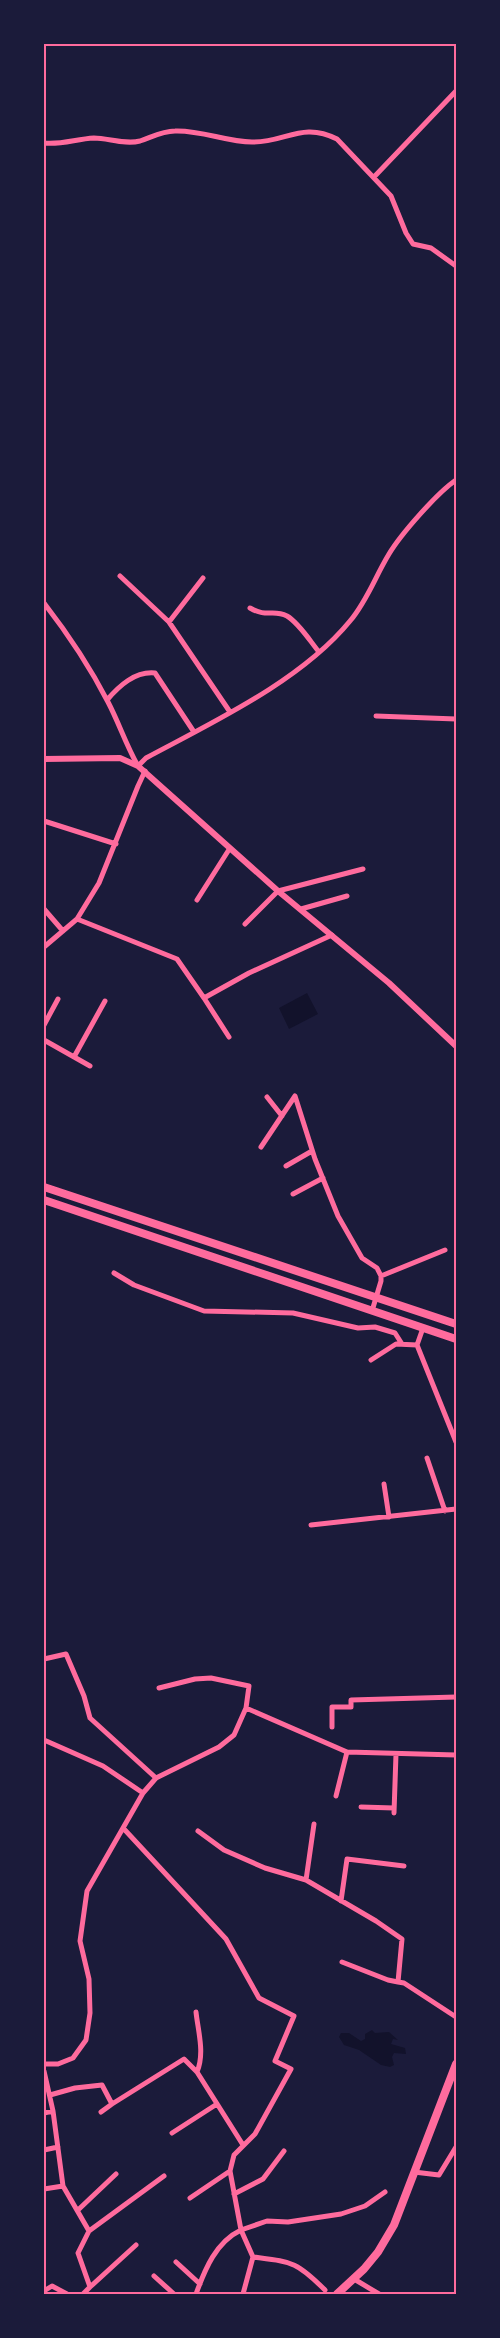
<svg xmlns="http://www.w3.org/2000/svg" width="500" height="2338" viewBox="0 0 500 2338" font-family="Mulish,sans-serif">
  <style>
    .water { fill: #12122b }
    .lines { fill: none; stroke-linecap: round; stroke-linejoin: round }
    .minor { stroke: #ff6b9d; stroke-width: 5 }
    .tertiary { stroke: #ff6b9d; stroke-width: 6 }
    .primary { stroke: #ff6b9d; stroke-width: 8 }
    .trunk { stroke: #ff6b9d; stroke-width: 8 }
    .neatline { fill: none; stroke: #ff6b9d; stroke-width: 2 }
  </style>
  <rect width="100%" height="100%" fill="#1b1b3a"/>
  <!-- water -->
  <path class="water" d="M307,993L318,1014L289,1029L279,1008Z
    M372,2030L375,2033L389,2032L398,2040L393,2039L391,2044L405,2048L406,2054L394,2053L392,2057L394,2065L390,2067L381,2065L359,2050L344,2045L339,2037L341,2033H349L361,2041L365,2039V2034Z"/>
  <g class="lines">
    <!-- minor -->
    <path class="minor" d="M44,143C61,145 76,139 94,138C108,138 125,145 140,141C152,137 162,131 175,131C202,130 226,142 252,142C285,143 302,121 337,139L391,196L406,233L413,244L431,248L456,266
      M374,177L456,91
      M120,576L169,622L230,712
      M44,603C68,634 90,667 108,702C119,723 126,745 138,766L146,758C213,722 301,681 350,621C367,601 375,577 389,554C401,534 437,493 456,480
      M250,608C267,618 273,609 287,616C299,623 310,641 319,652
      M169,622L203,578
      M107,700C119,686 135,671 155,673L194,732
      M376,716L456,719
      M44,821L116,844
      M197,900L230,848
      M44,909L63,931
      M301,909L347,896
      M77,919L177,959L204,998L249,973L332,935
      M245,924L278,891L363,869
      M44,947L77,919L99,883L138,786L145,771
      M204,998L229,1037
      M44,1025L58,999
      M44,1040L90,1066
      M74,1057L105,1001
      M267,1097L282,1116
      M261,1147L295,1096L315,1159L338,1216L362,1258L377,1268L381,1276V1281L372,1311
      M286,1166L312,1151
      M293,1194L323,1178
      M114,1273L134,1285L204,1311L293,1313L358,1328L375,1327L395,1333L402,1344
      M381,1276L445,1250
      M423,1328L417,1345L456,1442
      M371,1360L396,1344L417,1345
      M427,1458L445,1511
      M384,1484L389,1517
      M311,1525L456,1509
      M44,1659L66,1654L84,1696L90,1718L156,1778
      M246,1708L347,1752L456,1755
      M332,1727V1707H351V1700L456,1697
      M44,1740L103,1766L143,1793
      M336,1796L347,1752
      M361,1807L394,1808
      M394,1813L396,1754
      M124,1829L226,1939L259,1998L294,2016L275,2061L291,2069L255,2134L234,2155L230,2171L241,2230C216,2242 205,2269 196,2294
      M198,1831L224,1850L265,1868L306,1880L376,1921L402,1939L398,1982L404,1983L456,2017
      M306,1880L314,1824
      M341,1901L347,1859L404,1866
      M342,1962L388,1980L398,1982
      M196,2012C198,2031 205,2053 197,2072
      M44,2064H58L73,2058L86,2040L90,2013L89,1979L80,1941L87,1891L143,1793L156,1778L219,1747L234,1735L246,1708L249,1686L211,1678L195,1679L159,1688
      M44,2071L53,2111L63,2186L89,2231L78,2253L90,2287L83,2294
      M50,2095L75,2088L102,2085L112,2104L184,2059L197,2072L243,2145
      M101,2112L112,2104
      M44,2113L53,2111
      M172,2133L217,2104
      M44,2150L58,2147
      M414,2172L439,2175L456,2147
      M44,2189L63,2186
      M234,2194L263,2179L284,2151
      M190,2198L230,2171
      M78,2210L116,2174
      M89,2231L164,2176
      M253,2257C292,2262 296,2261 325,2290
      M176,2262L200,2284
      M154,2276L174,2294
      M354,2279L379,2294
      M90,2287L136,2245
      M44,2291L52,2286L67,2294
      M243,2294L253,2257L241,2230L267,2221L288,2222L341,2214L365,2206L385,2192"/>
    <!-- tertiary -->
    <path class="tertiary" d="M44,759L120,758L138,766L278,891L389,983L456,1046"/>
    <!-- primary -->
    <path class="primary" d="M44,1187L456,1324
      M44,1200L456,1339"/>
    <!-- trunk -->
    <path class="trunk" d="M337,2294L364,2269L378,2252L394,2225L456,2064"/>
  </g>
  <!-- border -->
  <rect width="500" height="2338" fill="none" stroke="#1b1b3a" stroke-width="90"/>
  <rect x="45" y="45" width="410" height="2248" class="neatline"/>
</svg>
